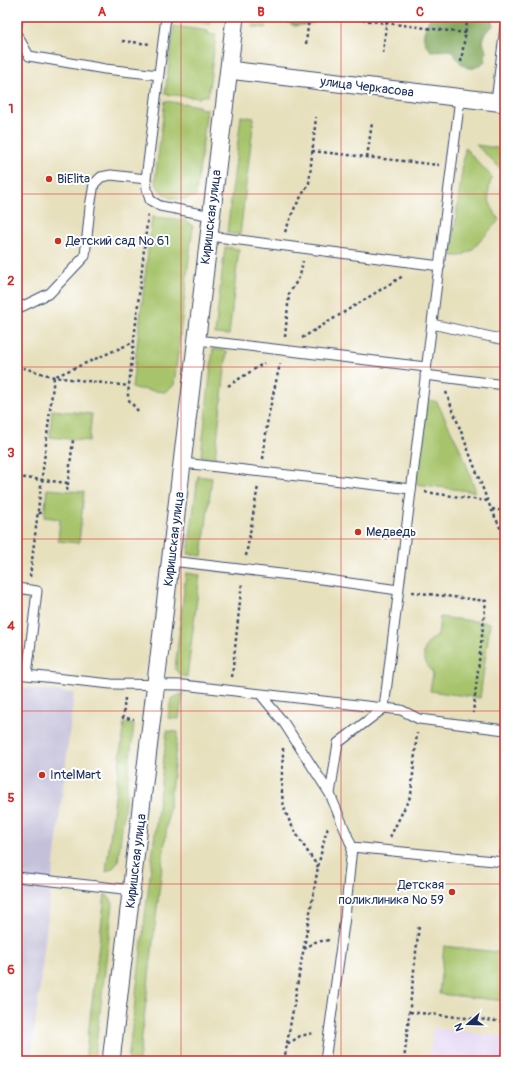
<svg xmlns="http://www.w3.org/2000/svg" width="522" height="1078" viewBox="0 0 522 1078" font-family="Pangolin,sans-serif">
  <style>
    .built { fill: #e2d4f3 }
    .industrial { fill: #c5c0da }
    .green { fill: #a7c46c; stroke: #617a65 }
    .forest { fill: #85aa60; stroke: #506c5f }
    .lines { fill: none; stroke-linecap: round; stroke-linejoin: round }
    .lane-casing { stroke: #3a4a6c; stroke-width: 11 }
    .street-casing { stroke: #3a4a6c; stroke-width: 19 }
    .path { stroke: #3a4a6c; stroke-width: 2.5; stroke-dasharray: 3 3; stroke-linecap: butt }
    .lane { stroke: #fff; stroke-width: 9 }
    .street { stroke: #fff; stroke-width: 17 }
    .grid { fill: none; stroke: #d62828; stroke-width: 1; stroke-opacity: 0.55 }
    .poi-dot { fill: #c8321e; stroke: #fff; stroke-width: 1.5 }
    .labels { text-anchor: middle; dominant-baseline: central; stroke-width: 4; stroke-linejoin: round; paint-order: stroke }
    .street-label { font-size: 13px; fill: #1b2f5e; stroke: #fff }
    .poi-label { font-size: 13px; fill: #1b2f5e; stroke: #fff; text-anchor: start }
    .neatline { fill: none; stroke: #d62828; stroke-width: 1.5 }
    .grid-label { font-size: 13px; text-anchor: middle; font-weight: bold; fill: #d62828 }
  </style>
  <rect width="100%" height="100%" fill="#fff"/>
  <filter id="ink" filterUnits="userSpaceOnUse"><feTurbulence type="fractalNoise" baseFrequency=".025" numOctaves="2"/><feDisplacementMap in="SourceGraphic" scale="8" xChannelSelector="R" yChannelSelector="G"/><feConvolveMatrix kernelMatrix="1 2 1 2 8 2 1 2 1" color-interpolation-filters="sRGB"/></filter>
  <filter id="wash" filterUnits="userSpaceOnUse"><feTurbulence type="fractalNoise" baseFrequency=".012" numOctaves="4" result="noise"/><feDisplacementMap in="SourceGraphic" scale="16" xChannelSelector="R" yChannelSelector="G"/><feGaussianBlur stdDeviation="0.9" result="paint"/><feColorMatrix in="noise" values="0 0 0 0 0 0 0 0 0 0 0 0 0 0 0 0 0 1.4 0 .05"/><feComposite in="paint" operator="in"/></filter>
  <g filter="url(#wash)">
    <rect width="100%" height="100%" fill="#e7e0bd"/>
    <!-- built -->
    <path class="built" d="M433,1028L505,1037V1061H429Z"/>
    <!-- industrial -->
    <path class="industrial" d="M17,687L74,693L31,1061H17Z"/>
    <!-- green -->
    <path class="green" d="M175,17H218L217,21L209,20V24L174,19Z
      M253,17H267L266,28L252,27Z
      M174,26L208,31V34L216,35L208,96H201L200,98L165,94Z
      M165,101L199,106V108L207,109L196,196C179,203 160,199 155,180Z
      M241,116L254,118L240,235L227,233Z
      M476,145L505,149V169L502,170Z
      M465,148L492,177C485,198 489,202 499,220L472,250L461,256H451Z
      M152,217L184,220L193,226L174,385L170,389L164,392L132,388Z
      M225,247L239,249L229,335L215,334Z
      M213,349L227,351L215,458L201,456Z
      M426,399L437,402L463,455L476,492L416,484Z
      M52,410L92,414L89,441L50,437Z
      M198,476L212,478L202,556L188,554Z
      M47,489L84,492L79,543L58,541L60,519L44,517Z
      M186,573L200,575L187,677L180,675L175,669Z
      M440,617L490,623L480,698L430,691L433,673C420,658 420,646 438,635Z
      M183,693L179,719L168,718L171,699Z
      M124,723L134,725L118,862L113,868L106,872Z
      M167,731L178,732L139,1061H128Z
      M105,894L110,898L113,904L94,1061H85Z
      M444,946L505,953V1001L439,994Z"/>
    <!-- forest -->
    <path class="forest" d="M282,17H317L314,23L295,26L284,21Z
      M430,17H491L493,26L485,33L483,42L486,51L485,61C468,77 461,64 451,50L431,51C419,38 424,32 430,17Z"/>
  </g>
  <g filter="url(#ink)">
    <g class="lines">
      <!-- lane casing -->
      <g class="lane-casing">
        <path id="lane" d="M166,17L146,179L147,189L150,200L160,206L212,216
          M17,26L18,17
          M17,35L29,56L105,69L159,75
          M496,102L505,26
          M209,236L440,266
          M17,309L50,293L85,256L90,207L94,184L101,177L111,175L146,179
          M432,324L505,340
          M197,340L426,367
          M425,375L505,385
          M183,463L411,489
          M171,561L307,577L398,590
          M17,588L37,591L27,675
          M17,674L111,684L183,685L384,708L401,710L419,719L505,730
          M261,695L284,723L330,794L352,847
          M330,794L338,743L384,708L460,98
          M17,877L132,890
          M325,1061L345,917L352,847L504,862L505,852"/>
      </g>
      <!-- street casing -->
      <g class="street-casing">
        <path id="street" d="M229,70L505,103
          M111,1061L235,17"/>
      </g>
      <!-- path -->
      <path class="path" d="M338,17L466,33
        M122,41L150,44
        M306,44L309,17
        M383,53L387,17
        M461,62L467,22
        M312,151L439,165
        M367,157L372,123
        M60,180L80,182
        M285,232L295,207L309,183L316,117
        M285,337L289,294L300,276L303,261
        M302,338L403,276
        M17,366L54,377L129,386
        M228,386L264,363
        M446,392L488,502L505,538
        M138,411L128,399V394L148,214
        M263,459L268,417L280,364
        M17,477L68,483
        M67,491L73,440
        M425,492L487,501
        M492,509L505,511
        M38,513H44
        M246,556L258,486
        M30,577L54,377L134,342
        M412,592L486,601L473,713
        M232,677L242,582
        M125,698L123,718L134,719
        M283,748C283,768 279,791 285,810C292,830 306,849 318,867
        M390,837L411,795L417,733
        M304,949L315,942L329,940
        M410,1012L505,1022
        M288,1044L300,1036L314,1033
        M284,1061L318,867L325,836L328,828
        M404,1061L419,925"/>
      <!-- lane -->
      <use href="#lane" class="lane"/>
      <!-- street -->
      <use href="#street" class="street"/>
    </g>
  </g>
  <!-- grid -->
  <path class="grid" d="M181,17V1061M341,17V1061M17,194H505M17,367H505M17,539H505M17,711H505M17,884H505"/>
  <!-- markers -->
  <g class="poi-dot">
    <circle cx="49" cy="179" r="4"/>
    <circle cx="58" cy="241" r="4"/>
    <circle cx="358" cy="532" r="4"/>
    <circle cx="42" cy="775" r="4"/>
    <circle cx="452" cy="892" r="4"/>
  </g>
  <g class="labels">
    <!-- street labels -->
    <g class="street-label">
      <text transform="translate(367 87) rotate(7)">улица Черкасова</text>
      <text transform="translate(211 217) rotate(-83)">Киришская улица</text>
      <text transform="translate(174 539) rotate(-83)">Киришская улица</text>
      <text transform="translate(136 861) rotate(-83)">Киришская улица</text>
    </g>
    <!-- poi labels -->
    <g class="poi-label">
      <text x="57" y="179">BiElita</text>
      <text x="66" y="241">Детский сад № 61</text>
      <text x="366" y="532">Медведь</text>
      <text x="50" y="775">IntelMart</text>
      <text x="444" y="885" text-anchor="end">Детская<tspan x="444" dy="15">поликлиника № 59</tspan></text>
    </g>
  </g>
  <!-- margin -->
  <rect width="522" height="1078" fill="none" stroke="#fff" stroke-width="44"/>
  <!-- north arrow -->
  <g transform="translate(468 1024) rotate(250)" stroke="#ffffff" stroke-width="3" paint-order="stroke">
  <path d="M0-3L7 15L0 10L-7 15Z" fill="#1b2f5e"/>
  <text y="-6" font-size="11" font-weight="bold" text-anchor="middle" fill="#1b2f5e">N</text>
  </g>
  <rect x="22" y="22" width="478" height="1034" class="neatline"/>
  <g class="grid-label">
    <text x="102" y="16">A</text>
    <text x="261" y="16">B</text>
    <text x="420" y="16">C</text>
    <text x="11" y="113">1</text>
    <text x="11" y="285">2</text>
    <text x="11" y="457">3</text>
    <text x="11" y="630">4</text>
    <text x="11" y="802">5</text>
    <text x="11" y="974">6</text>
  </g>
</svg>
